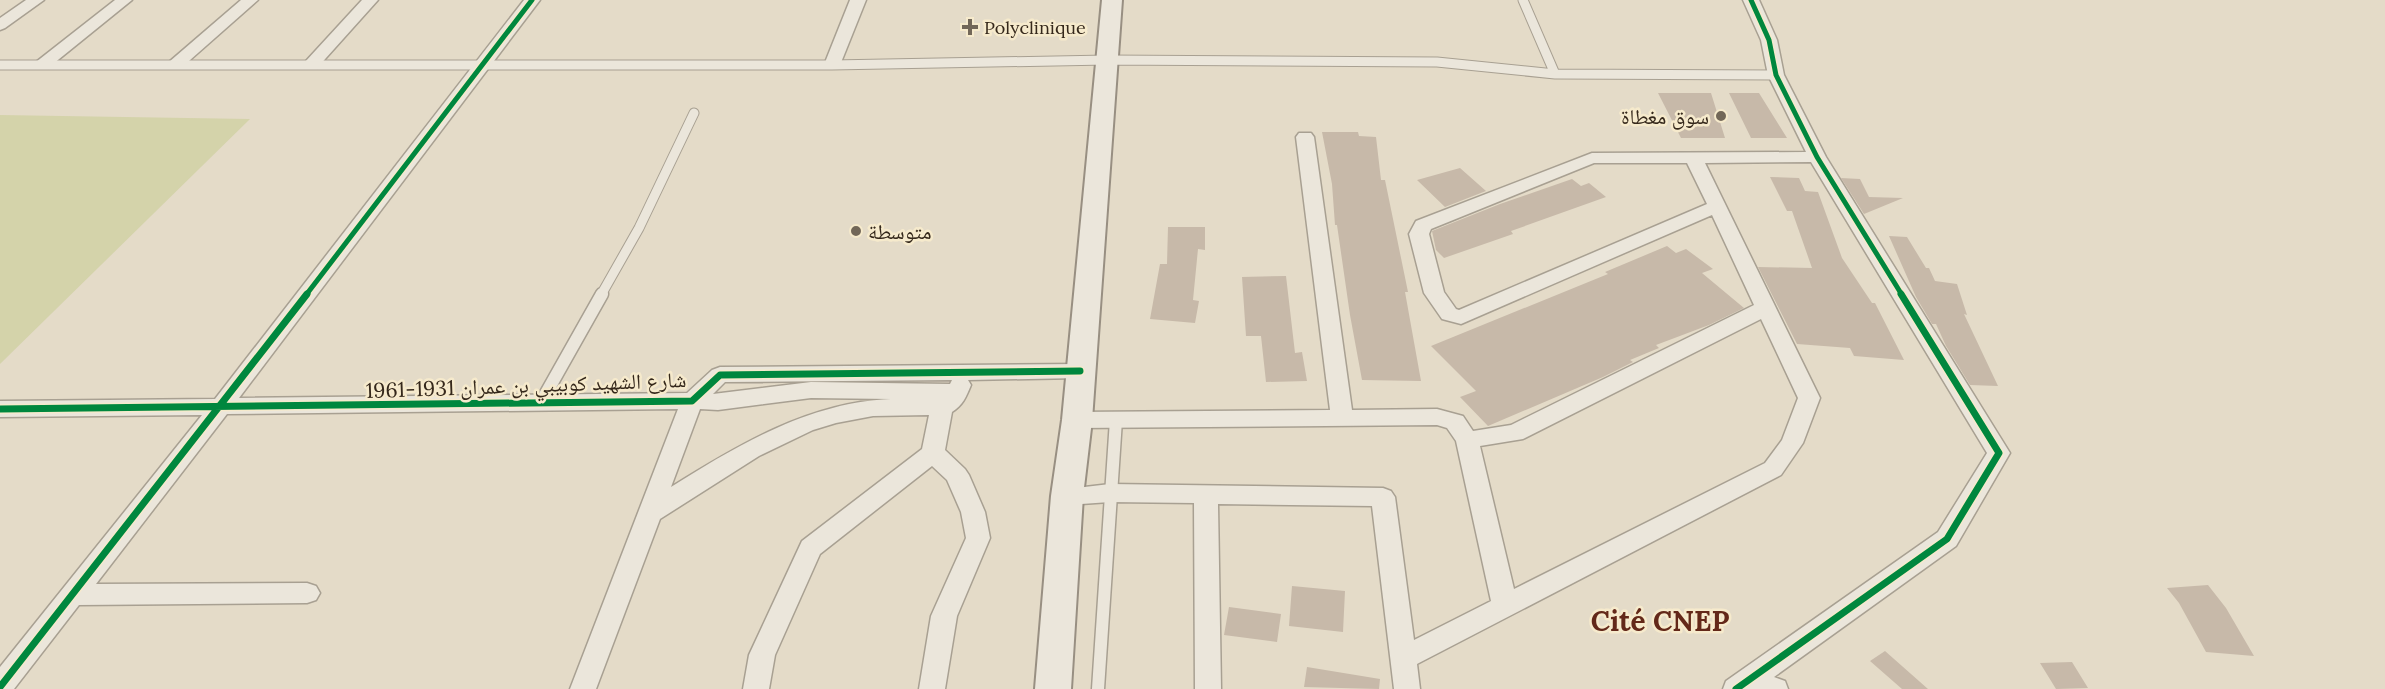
<svg xmlns="http://www.w3.org/2000/svg" width="2385" height="689" viewBox="0 0 2385 689" font-family="Lora,'Noto Naskh Arabic',serif">
  <style>
    .green { fill: #d4d3aa }
    .building { fill: #c7b9a9 }
    .lines { fill: none; stroke-linecap: round; stroke-linejoin: round }
    .service-far1-casing { stroke: #a8a092; stroke-width: 11 }
    .service-casing { stroke: #a8a092; stroke-width: 15 }
    .minor-casing { stroke: #a8a092; stroke-width: 3 }
    .secondary-casing { stroke: #988f82; stroke-width: 4 }
    .service-far1 { stroke: #ebe6db; stroke-width: 9 }
    .service { stroke: #ebe6db; stroke-width: 12 }
    .minor { fill: #ebe6db; fill-rule: evenodd }
    .secondary { fill: #ebe6db; fill-rule: evenodd }
    .cycleway-far1-casing { stroke: #f6eacc; stroke-width: 8 }
    .cycleway-casing { stroke: #f6eacc; stroke-width: 10 }
    .cycleway-far1 { stroke: #00873e; stroke-width: 5 }
    .cycleway { stroke: #00873e; stroke-width: 7 }
    .poi-dot { fill: #726758; stroke: #f6eacc; stroke-width: 2 }
    .labels { text-anchor: middle; dominant-baseline: central; stroke-width: 5; stroke-linejoin: round; paint-order: stroke }
    .far-poi-label { font-size: 18px; fill: #35281b; stroke: #f6eacc; text-anchor: start }
    .poi-label { font-size: 21px; fill: #35281b; stroke: #f6eacc; text-anchor: end }
    .street-label { font-size: 21px; fill: #35281b; stroke: #f6eacc }
    .near-quarter-label { font-size: 28px; font-weight: bold; fill: #632819; stroke: #f6eacc }
  </style>
  <rect width="100%" height="100%" fill="#e4dbc8"/>
  <!-- green -->
  <path class="green" d="M0,115L250,119L0,364Z"/>
  <!-- building -->
  <path class="building" d="M1658,93H1711L1725,138H1681Z
    M1729,93H1759L1787,138H1751Z
    M1322,132H1358L1359,136L1376,137L1381,180H1385L1408,292H1405L1421,381L1362,380L1350,315L1337,225H1335L1332,184Z
    M1460,168L1486,191L1445,207L1417,180Z
    M1770,177L1799,178L1805,191L1818,192L1842,258L1872,303H1875L1904,360L1854,356L1850,348L1797,344L1758,267L1812,268L1792,211H1787Z
    M1841,178L1860,179L1869,197L1903,198L1864,214Z
    M1572,179L1581,186L1589,183L1606,197L1511,231L1513,234L1444,258L1436,250L1432,231L1500,204Z
    M1168,227H1205V250L1198,249L1193,300L1199,301L1195,323L1150,319L1160,264H1167Z
    M1889,236L1907,237L1926,268H1929L1935,281L1957,284L1967,315L1964,314L1998,386L1970,385L1946,346L1936,324H1932L1916,297Z
    M1667,246L1676,253L1686,249L1713,269L1702,273L1744,308L1709,325L1656,345L1659,348L1630,360L1633,362L1603,377L1488,426L1460,397L1476,391L1431,346L1608,274L1605,272Z
    M1286,276L1295,353L1302,352L1307,381L1266,382L1261,336H1246L1242,277Z
    M2208,585L2226,608L2254,656L2206,652L2179,603L2167,588Z
    M1292,586L1345,591L1343,632L1289,626Z
    M1229,607L1281,614L1277,642L1224,635Z
    M1885,651L1928,689H1902L1870,661Z
    M2072,662L2088,688L2056,689L2040,663Z
    M1307,667L1380,679L1379,689L1304,687Z"/>
  <g class="lines">
    <!-- service-far1 casing -->
    <g class="service-far1-casing">
      <path id="service-far1" d="M1523,0L1555,74
        M0,65H832L1107,60L1437,62L1555,74L1776,75
        M601,295L639,228L694,113"/>
    </g>
    <!-- service casing -->
    <g class="service-casing">
      <path id="service" d="M540,404L602,294
        M1098,689L1116,420"/>
    </g>
    <!-- minor casing -->
    <g class="minor-casing">
      <path id="minor" d="M26,0H44L5,28L0,30V18Z
        M115,0H132L48,68H36L34,65L36,62Z
        M241,0H258L181,68H169L167,65L169,62Z
        M362,0H378L317,68H305L303,65L305,62Z
        M524,0H540L239,398L687,393L712,370L720,367L1080,364L1088,366L1091,371L1088,376L1080,378L968,380L971,385C966,397 963,405 952,412L945,450L965,469L969,475L985,512L990,538L957,616L945,689H919L931,616L966,538L961,512L947,480L932,466L820,554L775,655L769,689H743L749,655L802,541L922,449L929,415L873,416L836,423L813,430L759,456L660,519L596,689H570L678,409L227,414L96,584L307,583L316,586L320,593L316,600L307,603L79,605L14,689H0V667L202,415L0,417V401L215,399ZM952,380L950,384L811,382L713,394L725,382ZM811,398L891,399C810,402 738,445 671,487L700,409L718,410Z
        M850,0H866L840,65L838,68H826L824,65Z
        M1743,0H1759L1777,40L1784,75L1826,157L2010,453L1956,546L1774,677L1785,681L1788,689H1723L1726,681L1938,532L1987,453L1811,162L1705,163L1820,398L1803,443L1781,475L1417,664L1420,689H1394L1372,506L1218,504L1221,689H1195L1194,503L1110,502L1067,505L1059,502L1055,496L1059,490L1110,484L1383,488L1391,491L1395,497L1414,640L1491,601L1456,441L1447,428L1437,425L1077,428L1069,426L1066,420L1069,414L1077,412L1330,410L1296,137L1299,133H1311L1314,137L1352,410L1437,409L1463,416L1473,431L1511,425L1754,305L1712,215L1461,324L1442,319L1424,293L1409,234L1416,221L1592,153L1806,152L1768,75L1761,40ZM1594,163H1687L1707,204L1459,310L1456,309L1444,292L1429,234L1431,229ZM1761,319L1798,398L1782,440L1765,463L1514,589L1480,446L1523,439Z"/>
    </g>
    <!-- secondary casing -->
    <g class="secondary-casing">
      <path id="secondary" d="M1102,0H1122L1092,420L1083,496L1071,689H1035L1051,496L1062,420Z"/>
    </g>
    <!-- service-far1 -->
    <use href="#service-far1" class="service-far1"/>
    <!-- service -->
    <use href="#service" class="service"/>
    <!-- minor -->
    <use href="#minor" class="minor"/>
    <!-- secondary -->
    <use href="#secondary" class="secondary"/>
    <!-- cycleway-far1 casing -->
    <g class="cycleway-far1-casing">
      <path id="cycleway-far1" d="M1751,0L1769,40L1776,75L1817,157L1902,295
        M306,295L532,0"/>
    </g>
    <!-- cycleway casing -->
    <g class="cycleway-casing">
      <path id="cycleway" d="M0,409L692,401L720,375L1080,371
        M0,687L307,294
        M1736,689L1947,539L1999,453L1901,294"/>
    </g>
    <!-- cycleway-far1 -->
    <use href="#cycleway-far1" class="cycleway-far1"/>
    <!-- cycleway -->
    <use href="#cycleway" class="cycleway"/>
  </g>
  <!-- markers -->
  <g class="poi-dot">
    <path d="M967 18h6v6h6v6h-6v6h-6v-6h-6v-6h6z"/>
    <circle cx="1721" cy="116" r="6"/>
    <circle cx="856" cy="231" r="6"/>
  </g>
  <g class="labels">
    <!-- far-poi labels -->
    <g class="far-poi-label">
      <text x="984" y="27">Polyclinique</text>
    </g>
    <!-- poi labels -->
    <g class="poi-label">
      <text x="1709" y="116">سوق مغطاة</text>
      <text x="868" y="231" text-anchor="start">متوسطة</text>
    </g>
    <!-- street labels -->
    <g class="street-label">
      <text transform="translate(526 385) rotate(-2)">شارع الشهيد كوبيبي بن عمران 1931-1961</text>
    </g>
    <!-- near-quarter labels -->
    <g class="near-quarter-label">
      <text x="1660" y="621">Cité CNEP</text>
    </g>
  </g>
</svg>
